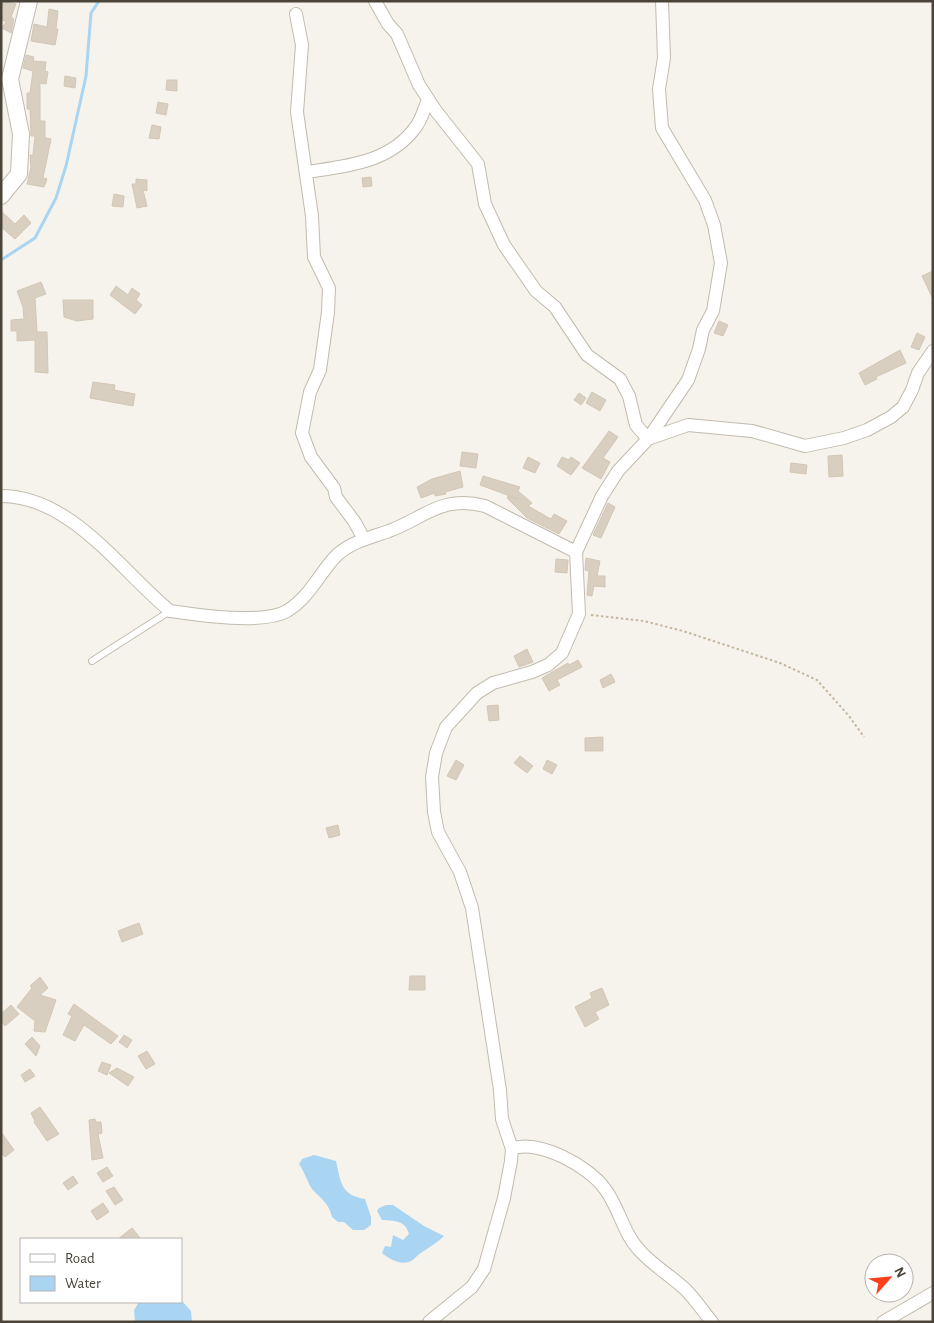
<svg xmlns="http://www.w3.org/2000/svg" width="934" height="1323" viewBox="0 0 934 1323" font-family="'Alegreya Sans',sans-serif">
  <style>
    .water { fill: #a9d4f2 }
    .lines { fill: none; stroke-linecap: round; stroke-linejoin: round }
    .stream { stroke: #a9d4f2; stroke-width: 3 }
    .building { fill: #d8cfc1; stroke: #d3c7b4 }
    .service-casing { stroke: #c2bbae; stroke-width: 8 }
    .minor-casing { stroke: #c2bbae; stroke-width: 14 }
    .tertiary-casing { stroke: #c2bbae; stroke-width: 18 }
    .path { stroke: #c4b79f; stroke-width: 2; stroke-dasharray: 2.5 2.5; stroke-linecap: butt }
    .service { stroke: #fff; stroke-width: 6 }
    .minor { stroke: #fff; stroke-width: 12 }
    .tertiary { stroke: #fff; stroke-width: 16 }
  </style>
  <rect width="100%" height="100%" fill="#f6f3ec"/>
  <!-- water -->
  <path class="water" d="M314,1155L336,1161C341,1183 341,1195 365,1199L371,1217V1225L364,1230H353L344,1222H338L332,1217C329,1203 320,1198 312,1189C308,1183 304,1171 299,1164L302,1159Z
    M386,1205H393L424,1226L444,1236C436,1244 429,1247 421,1253C417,1255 415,1259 411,1261C401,1266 389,1259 382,1253L385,1246L391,1247L393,1235L403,1240L409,1234C405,1220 395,1221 382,1220L377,1211L379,1208Z
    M181,1300L191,1311L192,1322H135L134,1310L139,1302Z"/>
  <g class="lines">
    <!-- stream -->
    <path class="stream" d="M1,260L35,238L56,198L66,166L86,76L91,13L99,1"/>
  </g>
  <!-- building -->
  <path class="building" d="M3,1L16,4L11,17L14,19L11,33L2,28L6,22L1,19Z
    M49,9L58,11L56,29H58L55,45L31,41L34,24L47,27Z
    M26,55L34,57L33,61L46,62L45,71L48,72L46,84L40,83V121H45V138L51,139L43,178L47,179L44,187L27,184L31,167L30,155H33L35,136H31L30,109H27V93H30L33,71L23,68Z
    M65,76L76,78L75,88L64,86Z
    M167,80H177V91L166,90Z
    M158,102L168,104L166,115L156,113Z
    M152,125L161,127L159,139L149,138Z
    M371,177L372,186L363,187L362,178Z
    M136,179L147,180V191L143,190L147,206L137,208L132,184H136Z
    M114,194L124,196L123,207L112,206Z
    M1,211L15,224L24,215L31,223L15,239L1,227Z
    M933,271V299L922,276Z
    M41,282L46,294L35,298L37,332H47L48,373L35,372V340L17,341V331H11V320L24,319L23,307L17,291Z
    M116,286L128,295L132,288L140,294L136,300L142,305L135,314L110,295Z
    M63,300H93V319L77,321L64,317Z
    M719,321L728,325L723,336L714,333Z
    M917,333L925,337L919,350L911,347Z
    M900,350L906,363L876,377L877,379L865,385L859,373Z
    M93,382L115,385L114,390L135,394L133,406L90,398Z
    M592,392L606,400L600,411L586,403Z
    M579,393L586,398L581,405L574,400Z
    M609,431L618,437L603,458L610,462L601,479L582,468Z
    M462,452L478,454L476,468L460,466Z
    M842,455L843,476L829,477L828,456Z
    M528,457L540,463L535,473L523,468Z
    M562,457L569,460L571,457L580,463L571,475L557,466Z
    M791,463L807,465L806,474L790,472Z
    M460,471L463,487L445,492L446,494L435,496V493L421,498L417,487L432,479Z
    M483,476L520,487L518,491L532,503L528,506L551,519L554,514L567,521L559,534L527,518L507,498L508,496L518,499L480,485Z
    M608,503L615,507L601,538L593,535Z
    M586,558L600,561L597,576H605V587L594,586L592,596L587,595L589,571L585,570Z
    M556,559L568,560L567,573L555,572Z
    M527,649L533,662L519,667L514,656Z
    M578,660L582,667L557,680L560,685L549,691L542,678L568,663L569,665Z
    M611,674L615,682L603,688L600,680Z
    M498,705L499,720L489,721L487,706Z
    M603,737V751H585V738Z
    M520,756L533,766L527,773L514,763Z
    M456,760L464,765L456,780L447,776Z
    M547,760L557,765L552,774L543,769Z
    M338,825L340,835L329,838L326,828Z
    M139,923L143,934L122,942L118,931Z
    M410,976H425V990H409Z
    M40,977L48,988L40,995L56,1000L45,1032L34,1031L35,1021L17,1007L32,988L30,986Z
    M602,988L609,1005L595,1012L599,1019L585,1027L575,1007L592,998L590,993Z
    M74,1004L118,1036L111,1044L84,1025L75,1041L63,1035L72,1016L68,1014Z
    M11,1005L19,1014L5,1026L1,1021V1014Z
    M124,1035L132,1040L127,1048L119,1042Z
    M32,1037L40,1046L36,1056L25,1044Z
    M147,1051L155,1064L146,1069L138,1056Z
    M102,1062L111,1065L107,1075L98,1071Z
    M117,1068L134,1077L128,1086L109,1073Z
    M30,1069L35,1076L25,1082L21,1075Z
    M40,1107L59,1134L47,1141L34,1122L35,1121L31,1113Z
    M95,1119L96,1122H101L102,1133L98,1134L103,1158L92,1160L89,1120Z
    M1,1132L14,1150L5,1157L1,1152Z
    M107,1167L113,1176L103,1182L97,1173Z
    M73,1176L78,1183L68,1190L63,1183Z
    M114,1187L123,1200L115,1205L106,1191Z
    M103,1203L109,1212L97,1220L91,1211Z
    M132,1228L141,1239H118Z"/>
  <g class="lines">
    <!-- service casing -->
    <g class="service-casing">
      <path id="service" d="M92,661L170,611"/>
    </g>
    <!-- minor casing -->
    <g class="minor-casing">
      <path id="minor" d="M375,1L388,24L397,34L419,85L436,111L478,164L485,204L504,245L536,291L555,307L587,355L620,379L629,396L636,425L648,439L688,380L699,349L703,330L713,311L721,263L714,225L705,200L662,128L659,89L664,58L662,1
        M296,14L302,45L297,112L312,216L314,257L329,288L328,312L320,370L310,392L302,433L311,457L334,488L336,497L354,521L364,539
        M307,172C346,166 389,163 415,128C421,121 424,109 428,100
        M1,496C71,496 120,570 170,611C197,615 263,625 287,611C311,596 319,573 337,555C351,542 372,537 389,531C426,517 441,495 485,506L576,552L579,614L562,653L548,665L532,672L493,683L477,693L446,727L436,753L432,777L434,812L438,832L460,872L472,908L500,1090L502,1119L512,1149L511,1161L504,1198L484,1269L472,1287L429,1322
        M576,552L602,496L618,471L648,439L688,425L752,431L805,446L844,438L867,430L891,417L903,407L912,390L918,373L933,351
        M512,1149C538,1138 590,1167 605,1189C620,1209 623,1234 641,1252C654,1266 671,1276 685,1289C695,1299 703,1311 712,1322
        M883,1322L933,1293"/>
    </g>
    <!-- tertiary casing -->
    <g class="tertiary-casing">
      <path id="tertiary" d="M1,196L19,174L21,134L10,79L29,1"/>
    </g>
    <!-- path -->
    <path class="path" d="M591,615L644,621L683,631L780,663L817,680L849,716L864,737"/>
    <!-- service -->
    <use href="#service" class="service"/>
    <!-- minor -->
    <use href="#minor" class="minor"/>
    <!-- tertiary -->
    <use href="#tertiary" class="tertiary"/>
  </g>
  <!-- border -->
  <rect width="934" height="1323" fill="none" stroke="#4b4439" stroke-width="5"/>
  <!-- legend -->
  <rect x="20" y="1238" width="162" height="65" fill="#ffffff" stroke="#b7b4b0"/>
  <rect x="30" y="1254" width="25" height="8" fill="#ffffff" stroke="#b7b4b0"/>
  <text x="65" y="1263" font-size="15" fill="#4b4439">Road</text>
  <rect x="30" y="1276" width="25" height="15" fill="#a9d4f2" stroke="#b7b4b0"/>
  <text x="65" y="1288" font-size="15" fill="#4b4439">Water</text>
  <!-- north arrow -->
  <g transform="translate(889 1278) rotate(63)"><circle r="24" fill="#ffffff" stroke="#b7b4b0"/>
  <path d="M0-4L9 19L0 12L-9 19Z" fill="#fc3f1d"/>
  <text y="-8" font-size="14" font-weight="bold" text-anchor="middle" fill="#4b4439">N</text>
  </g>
</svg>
